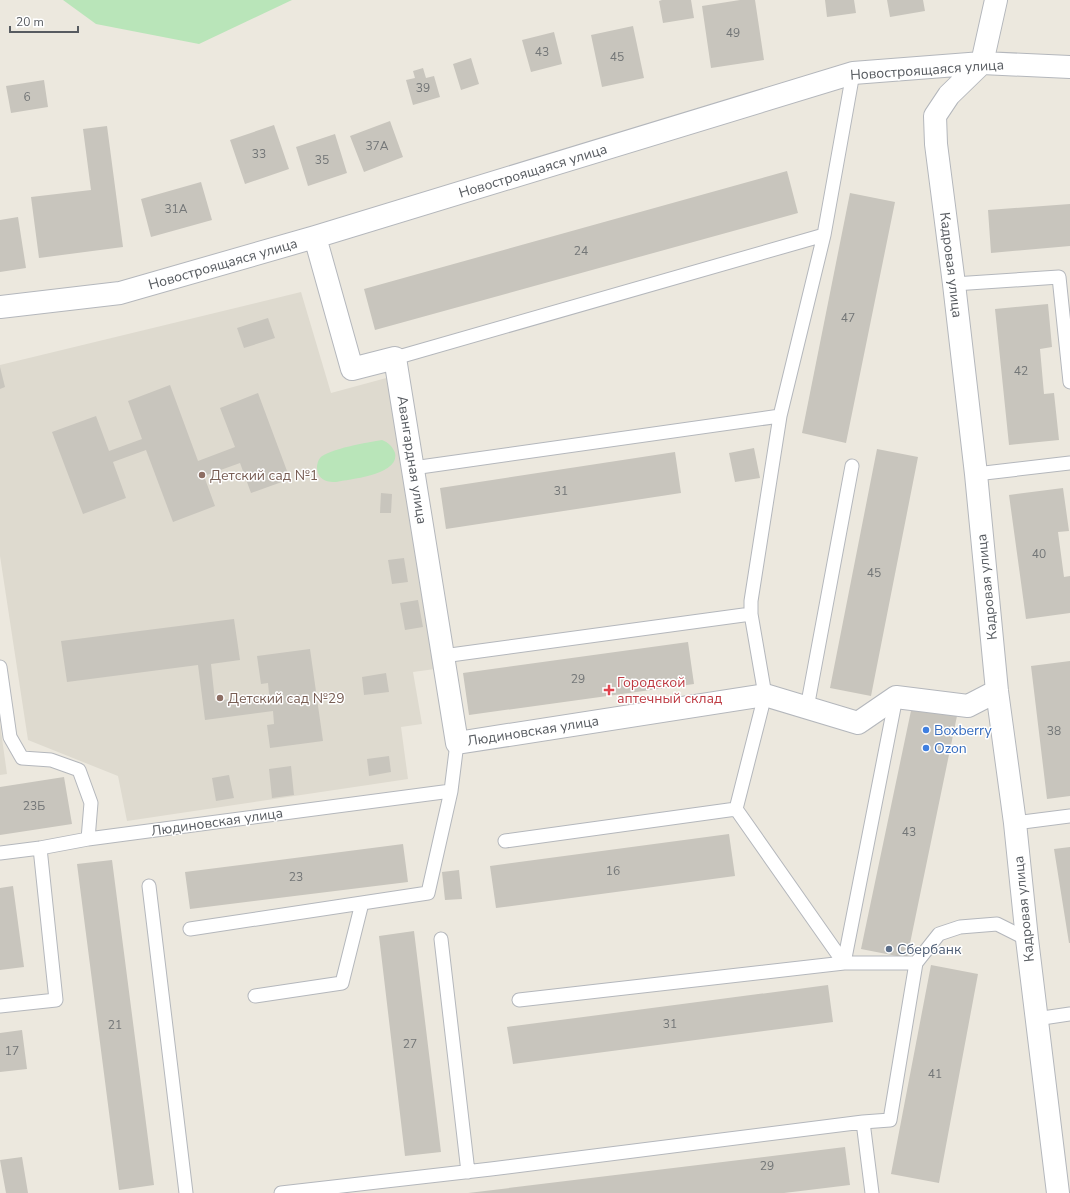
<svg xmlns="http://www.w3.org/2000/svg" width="1070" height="1193" viewBox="0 0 1070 1193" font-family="'Nunito Sans',sans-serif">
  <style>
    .education { fill: #dedacf }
    .green { fill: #b9e5b9 }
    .building { fill: #c8c5bd }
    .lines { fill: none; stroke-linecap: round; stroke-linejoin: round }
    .service-casing { stroke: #b4b7bc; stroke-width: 15 }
    .minor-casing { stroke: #b4b7bc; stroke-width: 24 }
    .service { stroke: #fff; stroke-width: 13 }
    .minor { stroke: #fff; stroke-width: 22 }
    .education-dot { fill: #8d6e63; stroke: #fff; stroke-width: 1.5 }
    .health-dot { fill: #e0444e; stroke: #fff; stroke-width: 1.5 }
    .shop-dot { fill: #3f7fe0; stroke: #fff; stroke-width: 1.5 }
    .service-dot { fill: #5c6f8a; stroke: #fff; stroke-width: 1.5 }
    .labels { text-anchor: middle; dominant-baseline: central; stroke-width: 3; stroke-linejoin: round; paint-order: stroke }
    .number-label { font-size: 12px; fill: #737677 }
    .street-label { font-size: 14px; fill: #575b60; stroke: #fff }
    .education-label { font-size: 14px; fill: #785e54; stroke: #fff; text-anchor: start }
    .health-label { font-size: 14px; fill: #be3a42; stroke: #fff; text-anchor: start }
    .shop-label { font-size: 14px; fill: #366cbe; stroke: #fff; text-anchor: start }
    .service-label { font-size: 14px; fill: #4e5e75; stroke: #fff; text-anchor: start }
  </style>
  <rect width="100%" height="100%" fill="#ece8de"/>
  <!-- education -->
  <path class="education" d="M301,292L331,393L390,377L435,669L413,672L422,724L401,727L408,779L127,821L118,776L28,740L0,556V365Z
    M0,724L7,774L0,775Z"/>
  <!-- green -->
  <path class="green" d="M63,0H292L199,44L96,24Z
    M382,440C388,442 393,447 395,453C400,475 350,479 336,482C328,482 321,481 318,473C316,468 317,462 320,458C328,449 369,442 382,440Z"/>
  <!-- building -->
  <path class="building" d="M662,0H691L694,18L663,23L659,1Z
    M740,0H755L764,60L711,68L702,6Z
    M825,0H854L856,13L827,17Z
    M887,0H923L925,11L890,17Z
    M633,26L644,78L602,87L591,35Z
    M554,32L562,64L531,72L522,40Z
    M471,58L479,84L461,90L453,64Z
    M423,68L426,78L434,76L440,97L413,105L406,80L415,78L413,71Z
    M44,80L48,107L11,113L6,86Z
    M390,121L403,157L364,172L350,136Z
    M274,125L289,169L245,184L230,140Z
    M107,126L123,247L39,258L31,197L91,190L83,129Z
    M335,134L347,173L308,186L296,147Z
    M787,171L798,213L375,330L364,289Z
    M201,182L212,220L151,237L141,199Z
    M850,193L895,202L846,443L802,433Z
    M1070,204V246L991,253L988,210Z
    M18,217L26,268L0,272V220Z
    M1048,304L1052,347L1040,349L1044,394L1054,393L1059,440L1009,445L995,309Z
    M268,318L275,338L244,348L237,328Z
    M0,367L5,387L0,389Z
    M170,385L198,461L235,447L220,408L258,393L290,479L251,493L240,463L204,476L215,506L173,522L146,450L113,462L126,498L83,514L52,432L96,416L109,451L142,439L128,401Z
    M754,448L760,478L735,482L729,453Z
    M877,449L918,457L871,696L830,688Z
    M675,452L681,493L446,529L440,488Z
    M1063,488L1069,531L1058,532L1064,577L1070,576V613L1026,619L1009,495Z
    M381,493L392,494L391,513H380Z
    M404,558L408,582L392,584L388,560Z
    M418,600L423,627L405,630L400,603Z
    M234,619L240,660L211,664L215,701L269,694L268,683L261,684L257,656L310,649L323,741L270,748L267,725L274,724L273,711L205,720L198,665L67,682L61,641Z
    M688,642L694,684L469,715L463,673Z
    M1070,661V796L1047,799L1031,666Z
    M386,673L389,692L364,695L362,677Z
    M912,706L957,716L907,958L861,949Z
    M389,756L391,772L369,776L367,759Z
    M291,766L294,795L272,798L269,769Z
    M229,775L234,798L216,801L212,778Z
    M64,777L72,824L0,835V787Z
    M729,834L735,876L496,908L490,866Z
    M403,844L408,882L190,909L185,872Z
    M1070,847V943H1069L1054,849Z
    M112,860L154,1185L119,1190L77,864Z
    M459,870L462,899L445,900L442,872Z
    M13,886L24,967L0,970V888Z
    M414,931L441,1152L405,1156L379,936Z
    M931,965L978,974L939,1183L891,1174Z
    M828,985L833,1022L513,1064L507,1027Z
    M22,1030L27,1069L0,1072V1033Z
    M845,1147L850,1185L784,1193H468Z
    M22,1157L28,1193H6L0,1160Z"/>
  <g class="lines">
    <!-- service casing -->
    <g class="service-casing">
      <path id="service" d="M954,284L1059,277L1070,382
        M395,358L824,235L853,73
        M413,468L780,416
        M976,474L1070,463
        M443,656L751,614
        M0,667L10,737L22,758L51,760L79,770L91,803L88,839
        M807,708L852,466
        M736,809L844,963H916
        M1015,823L1070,816
        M505,841L736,809L765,695L751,614V601L780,416L824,235
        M0,853L40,848L88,839L451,791L457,743
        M149,886L186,1193
        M190,929L428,893L451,791
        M441,939L468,1172
        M255,996L342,983L362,903
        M519,1000L844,963L896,697
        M0,1006L56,1000L40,848
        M1036,1019L1070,1014
        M863,1122L890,1120L916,963L939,934L960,927L997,924L1027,939
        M281,1193L491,1169L863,1122L872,1193"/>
    </g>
    <!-- minor casing -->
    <g class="minor-casing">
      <path id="minor" d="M996,0L982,63L949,95L935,116L936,144L954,284L976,474L997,691L1015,823L1027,939L1058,1193
        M315,237L352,369L395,358L457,743L765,695L858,723L896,697L968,706L997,691
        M0,307L120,293L315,237L853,73L982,63L1070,67"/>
    </g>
    <!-- service -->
    <use href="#service" class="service"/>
    <!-- minor -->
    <use href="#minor" class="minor"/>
  </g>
  <!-- markers -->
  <g class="education-dot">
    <circle cx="202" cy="475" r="4"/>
    <circle cx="220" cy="698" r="4"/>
  </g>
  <path class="health-dot" d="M607 684h4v4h4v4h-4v4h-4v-4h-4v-4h4z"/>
  <g class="shop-dot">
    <circle cx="926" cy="730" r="4"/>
    <circle cx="926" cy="748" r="4"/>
  </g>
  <circle class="service-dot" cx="889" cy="949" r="4"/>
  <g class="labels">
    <!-- number labels -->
    <g class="number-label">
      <text x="733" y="33">49</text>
      <text x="542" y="52">43</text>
      <text x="617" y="57">45</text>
      <text x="423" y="88">39</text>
      <text x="27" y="97">6</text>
      <text x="377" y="146">37А</text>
      <text x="259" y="154">33</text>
      <text x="322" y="160">35</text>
      <text x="176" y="209">31А</text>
      <text x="581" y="251">24</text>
      <text x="848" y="318">47</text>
      <text x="1021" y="371">42</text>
      <text x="561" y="491">31</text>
      <text x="1039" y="554">40</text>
      <text x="874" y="573">45</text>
      <text x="578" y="679">29</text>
      <text x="1054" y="731">38</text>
      <text x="34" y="806">23Б</text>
      <text x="909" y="832">43</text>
      <text x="613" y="871">16</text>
      <text x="296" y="877">23</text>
      <text x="670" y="1024">31</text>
      <text x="115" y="1025">21</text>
      <text x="410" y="1044">27</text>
      <text x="12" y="1051">17</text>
      <text x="935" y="1074">41</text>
      <text x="767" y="1166">29</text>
    </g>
    <!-- street labels -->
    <g class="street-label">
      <text transform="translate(927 70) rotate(-4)">Новостроящаяся улица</text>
      <text transform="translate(533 171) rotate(-17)">Новостроящаяся улица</text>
      <text transform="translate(223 264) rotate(-16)">Новостроящаяся улица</text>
      <text transform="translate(951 265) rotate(83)">Кадровая улица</text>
      <text transform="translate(412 460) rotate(81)">Авангардная улица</text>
      <text transform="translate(987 587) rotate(-96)">Кадровая улица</text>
      <text transform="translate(533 731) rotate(-9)">Людиновская улица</text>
      <text transform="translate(217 822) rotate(-8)">Людиновская улица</text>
      <text transform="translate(1024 909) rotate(-96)">Кадровая улица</text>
    </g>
    <!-- education labels -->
    <g class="education-label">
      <text x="210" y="475">Детский сад №1</text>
      <text x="228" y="698">Детский сад №29</text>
    </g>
    <!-- health labels -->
    <g class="health-label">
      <text x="617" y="682">Городской<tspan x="617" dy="16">аптечный склад</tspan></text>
    </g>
    <!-- shop labels -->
    <g class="shop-label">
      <text x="934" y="730">Boxberry</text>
      <text x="934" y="748">Ozon</text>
    </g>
    <!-- service labels -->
    <g class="service-label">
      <text x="897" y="949">Сбербанк</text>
    </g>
  </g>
  <!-- scale -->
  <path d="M10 26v6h68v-6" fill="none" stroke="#575b60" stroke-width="2"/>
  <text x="16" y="26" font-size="12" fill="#575b60" stroke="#ffffff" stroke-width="3" paint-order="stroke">20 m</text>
</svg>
